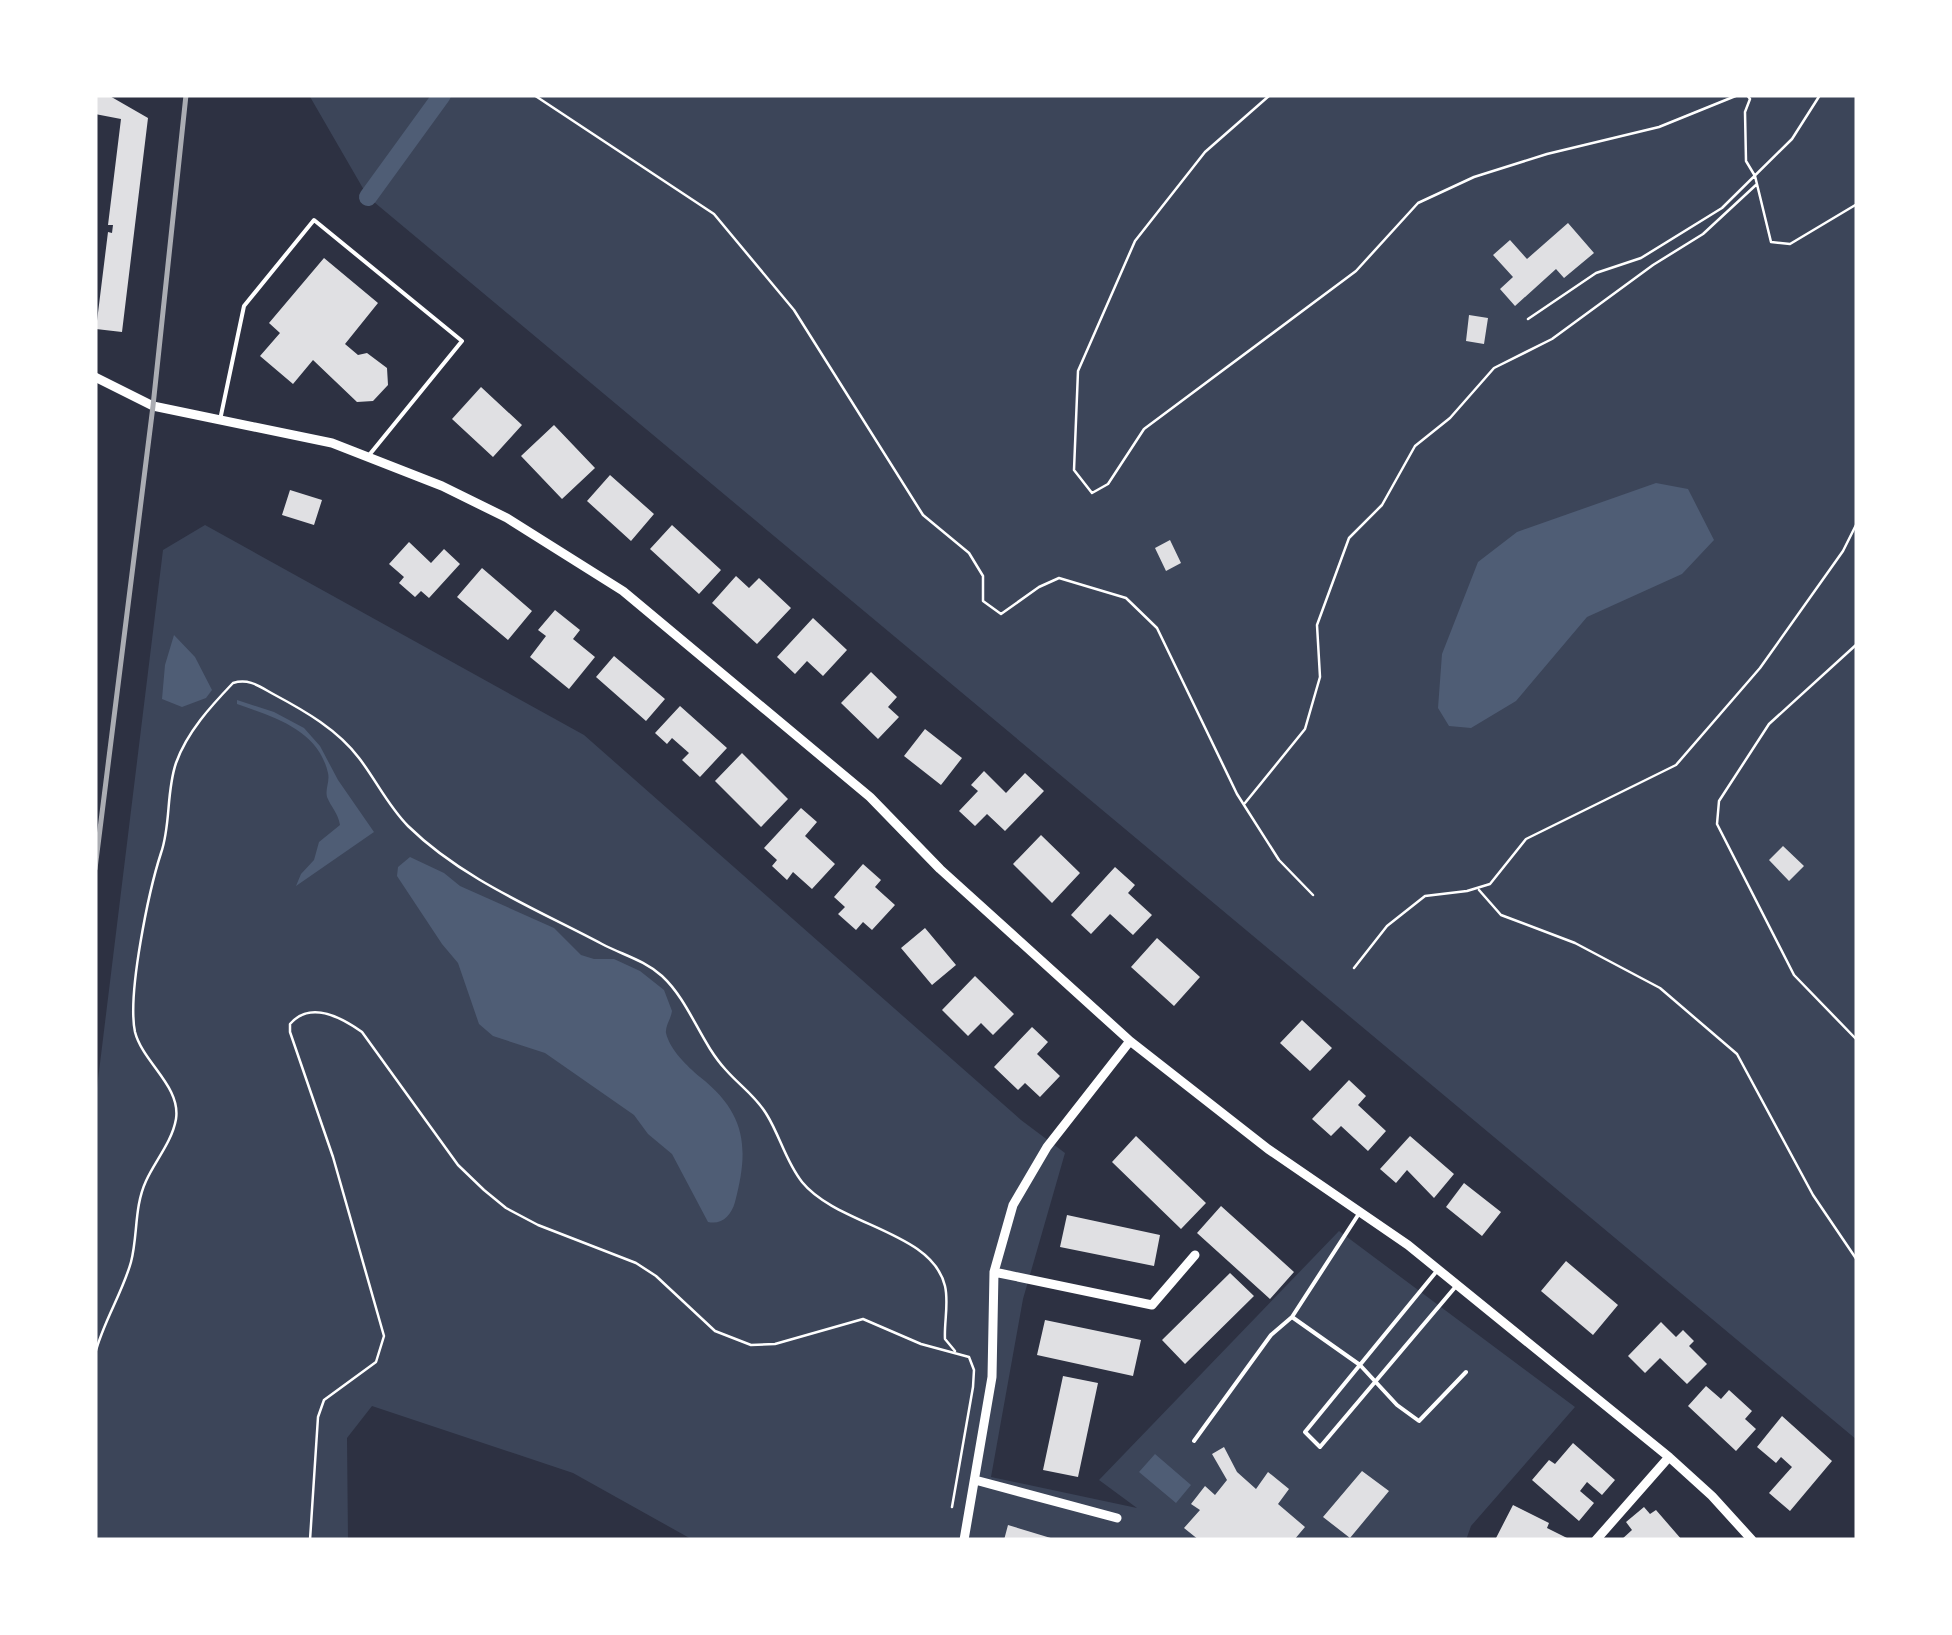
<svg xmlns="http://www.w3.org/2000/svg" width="1952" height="1635" viewBox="0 0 1952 1635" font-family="'Sofia Sans Condensed',sans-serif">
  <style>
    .green { fill: #3c4559 }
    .water { fill: #4f5d75 }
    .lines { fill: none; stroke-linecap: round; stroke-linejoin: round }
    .canal { stroke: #4f5d75; stroke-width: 18 }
    .building { fill: #e0e0e3 }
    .path { stroke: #fff; stroke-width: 2.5 }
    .service { stroke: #fff; stroke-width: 4 }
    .minor { stroke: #fff; stroke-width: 9 }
    .rail { stroke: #abadb3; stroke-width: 5 }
  </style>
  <rect width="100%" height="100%" fill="#2d3142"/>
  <!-- green -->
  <path class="green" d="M309,95H1857V1440L368,197Z
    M205,525L584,735L1021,1120L1065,1153L1023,1299L991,1477L1137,1508L1099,1480L1339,1231L1575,1407L1471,1526L1466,1540H693L573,1473L372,1406L347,1438L348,1540H95V1104L163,550Z"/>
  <!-- water -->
  <path class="water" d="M1656,483L1688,489L1714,540L1682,574L1587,617L1516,701L1471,728L1449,726L1438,708L1442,654L1478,562L1517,532Z
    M174,635L195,657L212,690L206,698L182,707L162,699L165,665Z
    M237,700L274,712L304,728L320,746L338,780L374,832L296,886L301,874L314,860L319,842L340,825C338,813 331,807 327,797C325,789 330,781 328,773C318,729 273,717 237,704Z
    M410,857L444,873L460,886L554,928L581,955L594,959H614L640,971L664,990L672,1011C671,1019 665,1026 666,1033C670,1050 687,1066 700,1077C747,1114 749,1149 735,1202C731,1216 722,1225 708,1222L672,1154L648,1134L634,1115L545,1053L493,1036L479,1024L458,963L442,944L397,876L398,867Z
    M1155,1454L1191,1485L1176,1503L1139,1472Z"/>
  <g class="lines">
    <!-- canal -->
    <path class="canal" d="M368,197L442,95"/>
  </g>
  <!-- building -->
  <path class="building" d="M95,95H108L148,118L122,332L96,329L108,232L112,233L113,225H108L121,119L95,114Z
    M1568,223L1594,253L1564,278L1556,269L1515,306L1500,289L1513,277L1493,255L1510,240L1527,259Z
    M324,258L378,303L345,344L358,355L367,353L387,368L388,385L373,401L357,402L313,360L293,384L260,356L280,333L269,323Z
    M1469,315L1488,318L1484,344L1466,341Z
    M481,387L522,425L493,457L452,419Z
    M554,425L595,468L562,499L521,456Z
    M610,475L654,514L631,541L587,501Z
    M290,490L322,500L314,525L282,515Z
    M672,525L721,570L699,594L650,549Z
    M1170,540L1181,563L1166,571L1155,548Z
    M409,542L431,563L444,549L460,564L429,598L421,591L415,597L399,583L404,577L389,564Z
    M482,568L532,611L508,640L457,597Z
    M736,576L749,588L759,578L791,608L757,644L712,603Z
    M555,610L580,630L573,639L595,657L569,689L530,657L546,636L538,630Z
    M813,618L847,650L823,676L807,661L795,674L777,657Z
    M614,656L665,699L646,721L596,677Z
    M871,672L897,697L888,707L899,717L878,739L841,703Z
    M680,706L727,748L700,777L682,760L689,753L672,738L667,744L655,733Z
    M925,729L962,758L941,785L904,756Z
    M742,753L788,799L761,827L715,781Z
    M984,771L1006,793L1025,773L1044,791L1005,831L987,814L975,826L959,811L978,791L971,785Z
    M801,808L817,822L805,836L835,864L812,889L793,872L787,880L772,866L777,860L764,848Z
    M1041,835L1080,873L1052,903L1013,864Z
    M1783,846L1804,866L1789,881L1769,860Z
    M863,864L881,880L875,887L895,905L872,930L863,922L856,930L838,914L845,907L834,897Z
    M1115,867L1135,885L1128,893L1152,915L1133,935L1110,914L1091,934L1071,915Z
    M925,928L956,965L932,985L901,948Z
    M1157,938L1200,977L1174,1006L1131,967Z
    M975,976L1014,1014L993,1035L981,1023L968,1036L942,1010Z
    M1302,1020L1332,1048L1310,1071L1280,1043Z
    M1032,1027L1048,1042L1037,1054L1060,1076L1040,1097L1025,1083L1018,1090L994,1067Z
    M1349,1080L1366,1096L1358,1105L1386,1131L1368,1151L1341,1126L1331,1136L1312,1119Z
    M1136,1136L1206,1203L1181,1229L1112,1162Z
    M1410,1136L1454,1174L1434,1198L1407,1170L1396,1183L1380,1169Z
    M1464,1183L1501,1212L1482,1236L1446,1207Z
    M1221,1206L1294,1272L1270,1299L1197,1233Z
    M1067,1215L1160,1235L1154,1266L1060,1247Z
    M1566,1261L1618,1305L1593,1335L1541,1291Z
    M1230,1273L1254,1296L1185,1364L1162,1340Z
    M1045,1320L1141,1340L1133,1376L1037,1355Z
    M1661,1322L1676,1337L1683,1330L1694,1341L1689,1346L1707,1364L1687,1384L1660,1358L1645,1373L1628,1356Z
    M1063,1376L1098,1383L1078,1477L1043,1470Z
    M1706,1386L1721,1399L1729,1390L1752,1411L1745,1419L1756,1429L1736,1451L1688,1406Z
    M1782,1416L1832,1461L1790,1511L1769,1493L1792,1467L1781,1457L1776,1463L1757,1447Z
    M1573,1443L1615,1480L1602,1495L1587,1482L1580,1491L1594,1503L1579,1521L1532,1480L1549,1460L1555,1464Z
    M1224,1447L1237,1472L1256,1489L1268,1472L1289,1489L1278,1504L1305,1527L1294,1540H1199L1184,1528L1200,1510L1191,1504L1205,1486L1215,1495L1227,1480L1212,1454Z
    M1362,1471L1389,1491L1350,1538L1323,1517Z
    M1513,1505L1549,1523L1547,1528L1571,1540H1495Z
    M1644,1507L1650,1514L1656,1510L1682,1540H1621L1632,1530L1626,1522Z
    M1008,1525L1054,1539V1540H1004Z"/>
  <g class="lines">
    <!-- path -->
    <path class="path" d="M534,95L714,214L794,310L923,515L969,553L983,576V601L1001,614L1039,587L1059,578L1126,598L1157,628L1237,794L1279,860L1313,895
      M1270,95L1205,152L1135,241L1078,371L1074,470L1092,493L1108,484L1144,429L1356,271L1418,203L1474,177L1547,154L1659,127L1738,95
      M1747,95L1750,99L1745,112L1746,161L1755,176L1771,242L1790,244L1857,204
      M1528,319L1596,273L1641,258L1722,208L1792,139L1820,95
      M1857,644L1769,724L1719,801L1717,824L1794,975L1857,1040
      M1245,803L1305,729L1320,677L1317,625L1349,538L1382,505L1415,446L1450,418L1494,368L1552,339L1653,265L1703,234L1757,184
      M1479,890L1501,915L1575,943L1660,988L1737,1054L1813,1195L1857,1260
      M1354,968L1387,926L1425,896L1467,891L1490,884L1526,839L1676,765L1760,668L1843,551L1857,523
      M95,1354C103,1322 122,1294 131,1262C138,1235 134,1207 146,1181C155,1161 172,1142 176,1119C181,1086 143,1063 135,1032C127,994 149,890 161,853C171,825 166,792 176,763C187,732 211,706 233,683C250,678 260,687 275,695C305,711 338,730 359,758C376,780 388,806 408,826C462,879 536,909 602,944C623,955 644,960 662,976C690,1002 700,1042 726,1070C740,1086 756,1096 767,1115C780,1136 786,1162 802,1182C838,1226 932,1231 945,1286C949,1303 944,1322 945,1339L955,1351
      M310,1540L318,1417L324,1400L376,1362L384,1336L333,1157L290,1032V1024C310,1001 341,1017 362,1032L458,1165L484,1190L506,1208L538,1225L636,1263L656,1276L715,1331L751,1345L775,1344L863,1319L921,1344L969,1357L974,1370L973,1387L952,1507"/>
    <!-- service -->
    <path class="service" d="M220,420L244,306L314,220L462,341L370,454
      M1436,1272L1305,1432L1320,1447L1457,1285
      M1292,1317L1360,1212
      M1194,1441L1271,1335L1292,1317L1360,1365L1397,1405L1419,1421L1466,1372"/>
    <!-- minor -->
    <path class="minor" d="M95,377L153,406L332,443L442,486L507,518L623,591L870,797L940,869L1130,1041L1268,1149L1408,1245L1669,1457L1712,1496L1752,1540
      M994,1272L1152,1305L1195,1255
      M975,1480L1117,1518
      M964,1540L992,1377L994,1272L1013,1205L1047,1147L1130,1041
      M1596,1540L1669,1457"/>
    <!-- rail -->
    <path class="rail" d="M95,869L153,406L186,95"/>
  </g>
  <!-- border -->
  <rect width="1952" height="1635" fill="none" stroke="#ffffff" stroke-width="195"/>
</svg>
